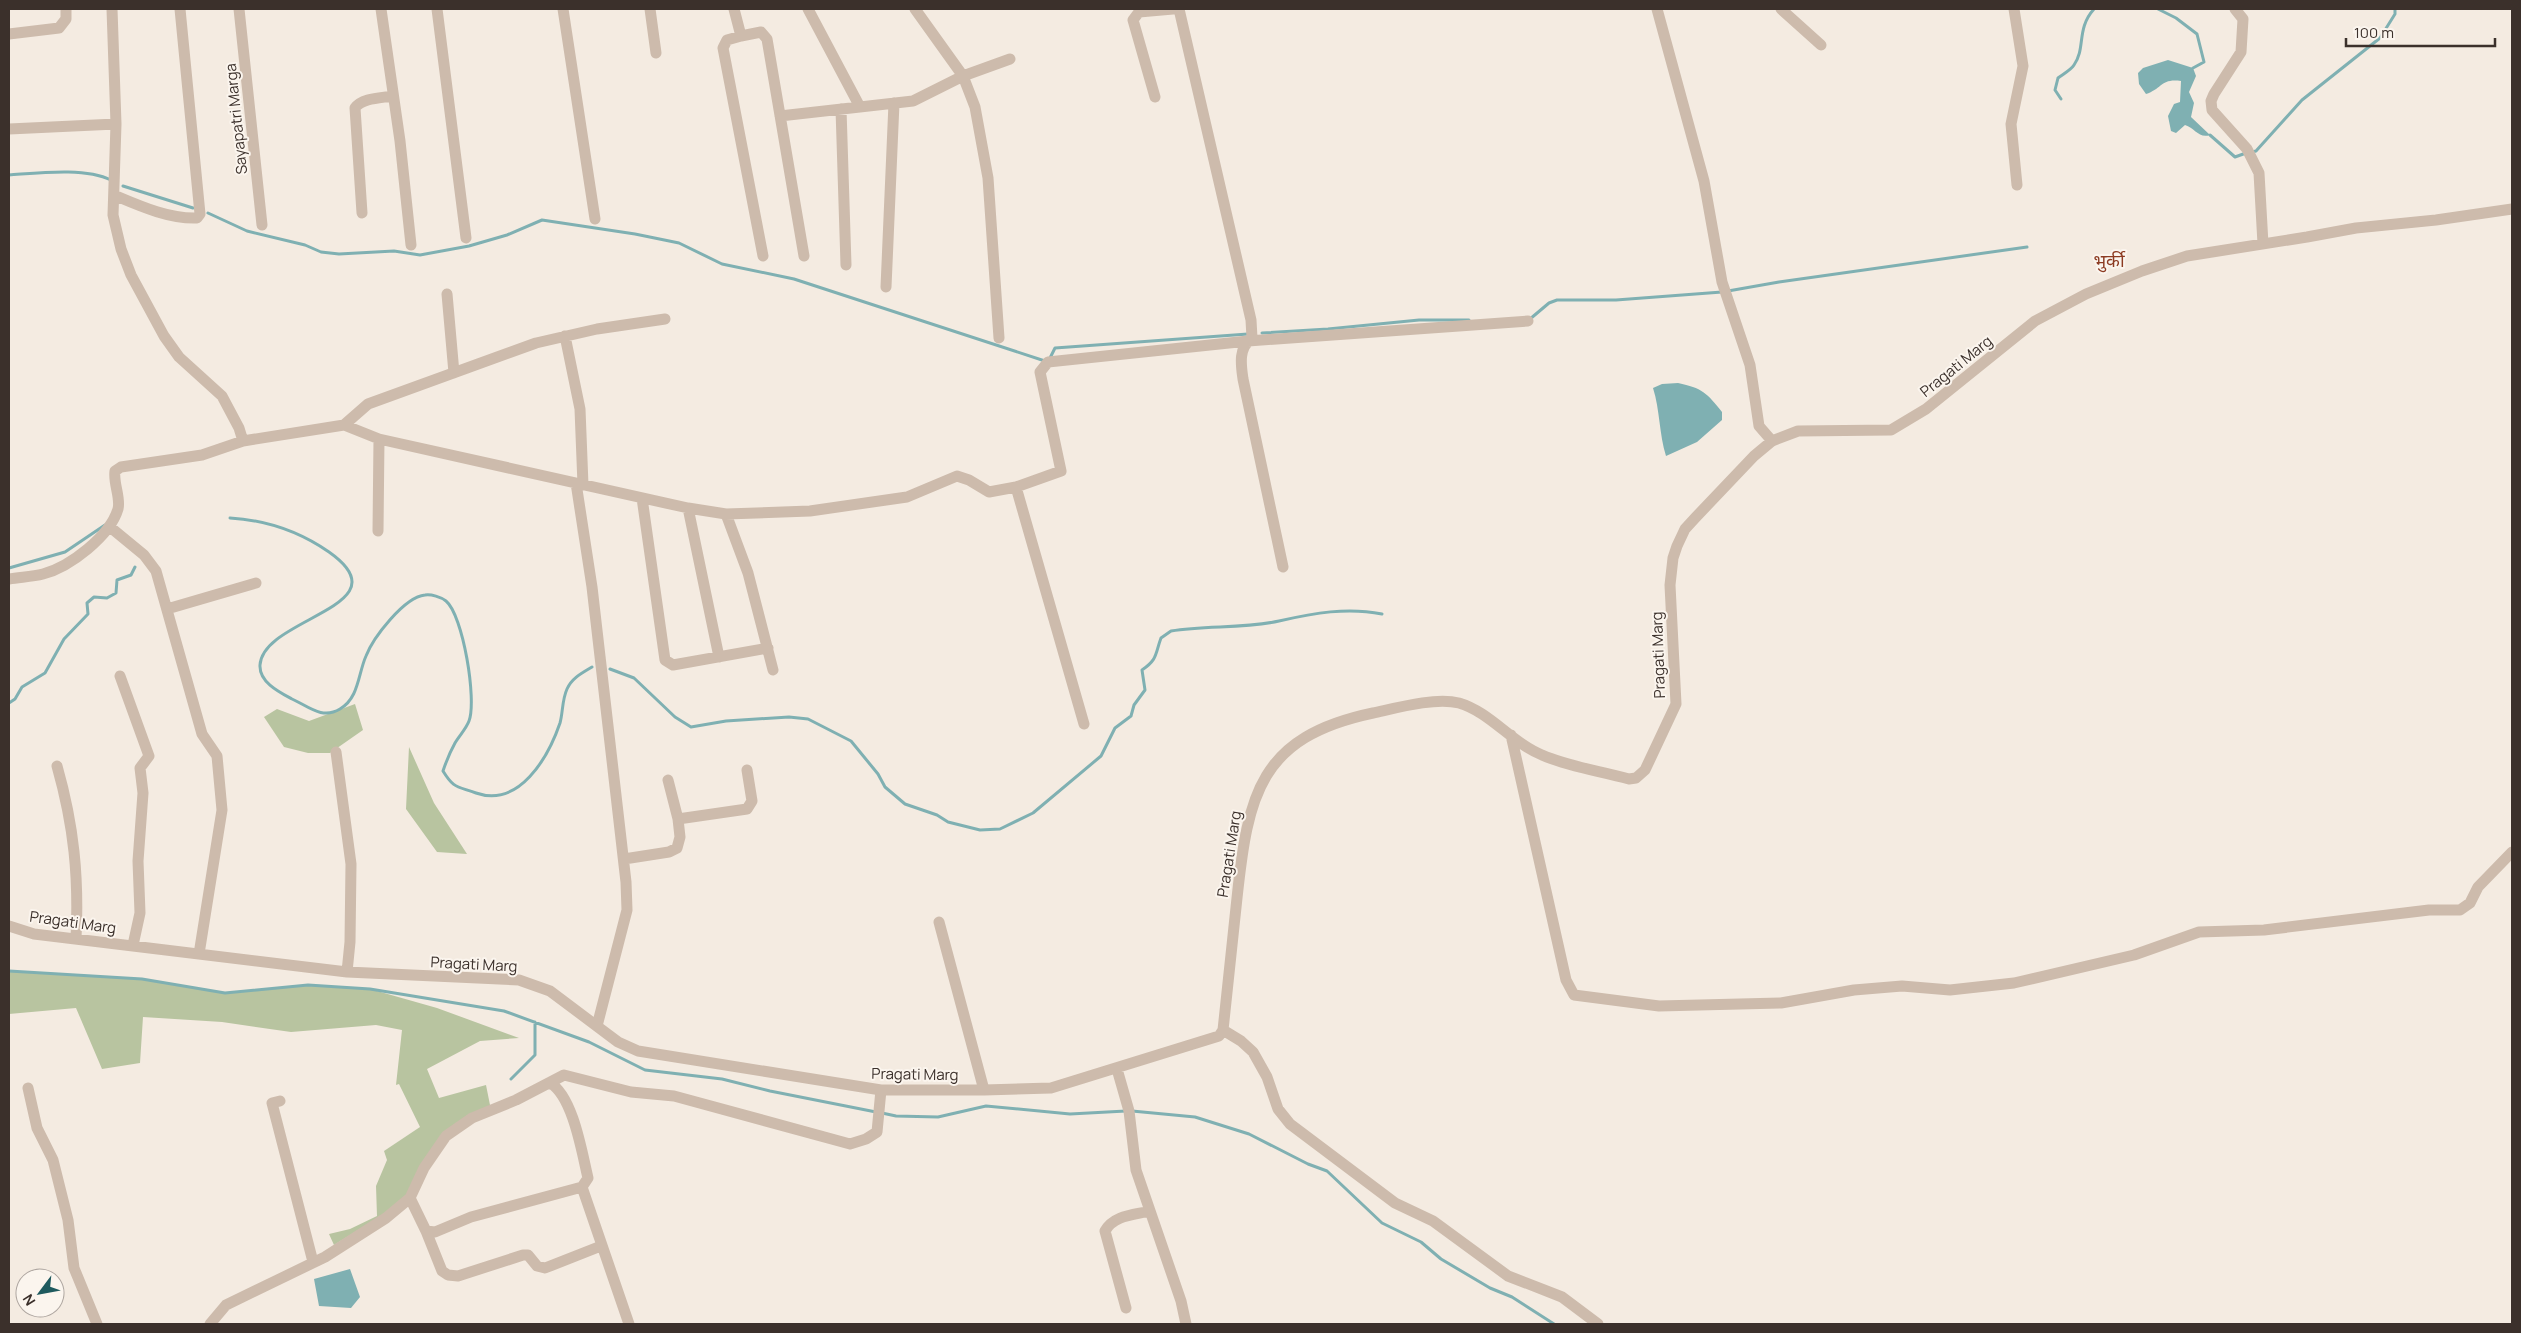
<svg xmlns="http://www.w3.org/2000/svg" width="2521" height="1333" viewBox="0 0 2521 1333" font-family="Manrope,'Noto Sans Devanagari',sans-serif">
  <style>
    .green { fill: #b8c4a0 }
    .water { fill: #7fb0b2 }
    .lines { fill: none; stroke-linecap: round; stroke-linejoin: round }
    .stream { stroke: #7fb0b2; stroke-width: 3 }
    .minor { stroke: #cdbbac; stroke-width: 11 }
    .labels { text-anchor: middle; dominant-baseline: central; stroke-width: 4; stroke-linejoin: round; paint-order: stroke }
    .street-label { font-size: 15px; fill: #3b302b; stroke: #fbf5ee }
    .quarter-label { font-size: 18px; fill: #8c3b22; stroke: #fbf5ee }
  </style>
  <rect width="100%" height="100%" fill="#f4ebe1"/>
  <!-- green -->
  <path class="green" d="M355,704L363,730L330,753H308L284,747L264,717L277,709L309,721Z
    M409,747L434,803L467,854L437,852L406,809Z
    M9,971L142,979L225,993L308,985L370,989L437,1008L519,1038L480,1041L427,1069L439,1098L486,1085L491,1110L446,1136L410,1198L334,1245L329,1234L350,1229L377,1216L376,1186L387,1160L384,1151L420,1127L399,1084L396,1085L402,1030L376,1025L291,1032L222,1022L143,1017L140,1063L102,1069L76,1008L9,1014Z"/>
  <!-- water -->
  <path class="water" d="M2168,60L2193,68L2196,76L2189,92L2194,103L2191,117L2210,135C2199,139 2195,128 2185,125L2176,133L2171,131L2168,116L2174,104L2180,102L2181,81C2161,78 2162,89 2146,94L2139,84L2138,73L2143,68Z
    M1678,383C1702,388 1707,393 1722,412V420L1697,442L1666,456C1659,434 1660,410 1653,388L1662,384Z
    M350,1269L360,1297L351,1308L319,1306L314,1279Z"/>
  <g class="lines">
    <!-- stream -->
    <path class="stream" d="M2158,9L2176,18L2197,34L2204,62L2193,68
      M2061,99L2055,90L2058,78C2063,74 2071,70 2074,65C2086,48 2076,29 2094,9
      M2210,135L2235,157L2246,153
      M2252,152L2256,151L2302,100L2380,38L2395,14V9
      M9,175C38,173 85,167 111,180
      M123,186L193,208
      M208,213L247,231L305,245L321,252L339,254L394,251L420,255L469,246L507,235L542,220L635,234L679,243L722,264L794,279L1048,362L1055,348L1248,334
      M1728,291L1779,282L2027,247
      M1530,319L1549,303L1557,300H1616L1722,292
      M1262,333L1328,329L1419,320H1469
      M230,518C265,520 300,532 329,552C407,607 263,617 260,665C259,682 279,692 292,699C308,706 322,720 340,709C359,698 358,674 366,656C373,638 404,597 425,595C431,594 441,597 446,601C463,615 477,700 469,721C466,729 459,736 455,743C450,752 446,762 443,771C454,789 457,786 476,793C519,808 548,758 560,723C563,712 562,700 567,689C572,678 582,673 592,667
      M9,568L65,552L105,525
      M610,669L634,678L675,717L691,727L726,721L789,717L808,719L851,741L878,774L885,787L905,804L937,815L948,822L980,830L1000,829L1033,813L1101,756L1115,728L1131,716L1134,705L1145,690L1142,670C1158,659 1155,654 1161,638L1171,631C1206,625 1244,629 1279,621C1314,613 1347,607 1382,614
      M9,703L15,699L22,687L45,673L64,639L88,614L87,603L94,597L107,598L116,593L117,580L131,575L135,567
      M9,971L142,979L225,993L308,985L370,989L504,1011L589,1042L645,1070L722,1079L770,1091L876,1112
      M511,1079L535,1055V1022
      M1132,1111L1195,1117L1249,1134L1308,1164L1327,1171L1382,1223L1421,1242L1441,1259L1490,1288L1512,1297L1554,1324
      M882,1113L896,1116L938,1117L986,1106L1070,1114L1126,1111"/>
    <!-- minor -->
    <path class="minor" d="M112,9L116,124L113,215L121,249L131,275L164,336L179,357L222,396L239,428L243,441
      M239,9L262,225
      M381,9L400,141L411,245
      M437,9L466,238
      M563,9L595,219
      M650,9L656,53
      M734,9L741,36L727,40L723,48L763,256
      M808,9L860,107
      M915,9L963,76L975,107L988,178L999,338
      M1179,9L1251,320L1252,338C1238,348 1241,365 1243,379L1283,567
      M1657,9L1704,181L1722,282L1750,365L1759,426L1772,441
      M1781,9L1821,45
      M2014,9L2023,66L2011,124L2017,185
      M2235,9L2243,19L2241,52L2214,94L2211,101L2212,110L2247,149L2259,173L2263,244
      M9,34L59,28L66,19V9
      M741,36L761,32L767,39L804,256
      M1155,97L1133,20L1139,12L1173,9
      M841,109L846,265
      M780,116L913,101L963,76L1010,59
      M9,129L116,124
      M114,195C140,206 169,219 197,218L200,214L180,9
      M362,213L355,108C362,98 381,98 392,96
      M886,287L894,103
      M447,294L454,373
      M665,319L597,329L536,343L368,404L344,425L379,439L688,508L726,514L810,511L907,497L957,476L969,480L989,492L1016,487L1084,724
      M565,336L580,409L583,485
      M576,483L592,587L626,882L627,910L597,1026
      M1016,487L1061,471L1040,372L1048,362L1248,341L1528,321
      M642,498L665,660L673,665L768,648
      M688,508L719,657
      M726,514L748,573L773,670
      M110,527L144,555L156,571L202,734L217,756L222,810L199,954
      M378,531L379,439
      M9,579C20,577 32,577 43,574C70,567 110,536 118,509C121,498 113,483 115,471L121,467L202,455L243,441L344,425
      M167,609L256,583
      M120,676L149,756L140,768L143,793L138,861L140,913L133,945
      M1511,735L1566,980L1574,995L1659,1006L1781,1003L1854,990L1902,986L1950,990L2014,983L2134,955L2199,932L2264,930L2429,910H2460L2470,903L2478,887L2512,852
      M336,752L351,864L350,942L347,972
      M57,766C74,826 79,877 76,939
      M668,780L678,819
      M624,859L669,852L677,848L680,837L678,819L747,809L752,801L747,770
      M939,922L984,1090
      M9,926L34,934L347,972L519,980L550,991L618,1042L638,1051L881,1090H984L1051,1088L1219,1036L1223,1030C1228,986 1232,942 1237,898C1248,795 1259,737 1373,713C1396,708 1435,697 1459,703C1490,712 1512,743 1542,755C1569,767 1601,771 1629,779L1636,778L1645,770L1676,704L1670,585L1673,558L1677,546L1685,529L1696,517L1754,456L1772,441L1798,431L1891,430L1926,409L2035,321L2086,294L2142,271L2187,256L2307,237L2356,228L2436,220L2512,209
      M1223,1030L1241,1041L1253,1052L1267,1077L1278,1109L1290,1124L1395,1203L1433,1221L1508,1276L1562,1297L1598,1324
      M1117,1069L1129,1111L1136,1170L1181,1301L1186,1324
      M550,1083C573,1096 582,1153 588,1178L582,1187
      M28,1088L37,1128L53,1160L68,1220L74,1268L97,1324
      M280,1101L272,1103L313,1262
      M410,1198L426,1231L435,1232L471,1217L582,1187L629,1324
      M426,1231L442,1271L448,1275L458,1276L523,1255H528L537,1266L545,1268L601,1246
      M1126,1308L1105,1231C1114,1215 1134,1215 1150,1211
      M210,1324L226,1305L325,1257L386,1218L410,1198L424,1168L446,1136L472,1118L516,1100L564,1075L631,1092L674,1096L850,1144L866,1139L877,1132L881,1090"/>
  </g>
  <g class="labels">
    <!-- street labels -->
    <g class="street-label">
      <text transform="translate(236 119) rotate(-96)">Sayapatri Marga</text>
      <text transform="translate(1956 366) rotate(-39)">Pragati Marg</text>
      <text transform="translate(1658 655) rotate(-92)">Pragati Marg</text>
      <text transform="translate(1229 854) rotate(-81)">Pragati Marg</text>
      <text transform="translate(73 922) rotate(8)">Pragati Marg</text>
      <text transform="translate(474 964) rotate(3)">Pragati Marg</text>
      <text transform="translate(915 1074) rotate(1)">Pragati Marg</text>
    </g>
    <!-- quarter labels -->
    <g class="quarter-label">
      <text x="2109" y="260">भुर्की</text>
    </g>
  </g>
  <!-- border -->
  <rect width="2521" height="1333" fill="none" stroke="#3b302b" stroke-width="20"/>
  <!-- north arrow -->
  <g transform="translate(40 1293) rotate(238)"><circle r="24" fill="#fbf5ee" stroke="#aea6a0"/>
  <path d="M0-4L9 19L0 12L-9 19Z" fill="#1f5a5e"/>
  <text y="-8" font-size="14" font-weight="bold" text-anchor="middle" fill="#3b302b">N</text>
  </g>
  <!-- scale -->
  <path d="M2346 38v8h149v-8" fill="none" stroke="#3b302b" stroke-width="2.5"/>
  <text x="2354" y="38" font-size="15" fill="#3b302b" stroke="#fbf5ee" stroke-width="4" paint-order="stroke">100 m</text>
</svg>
